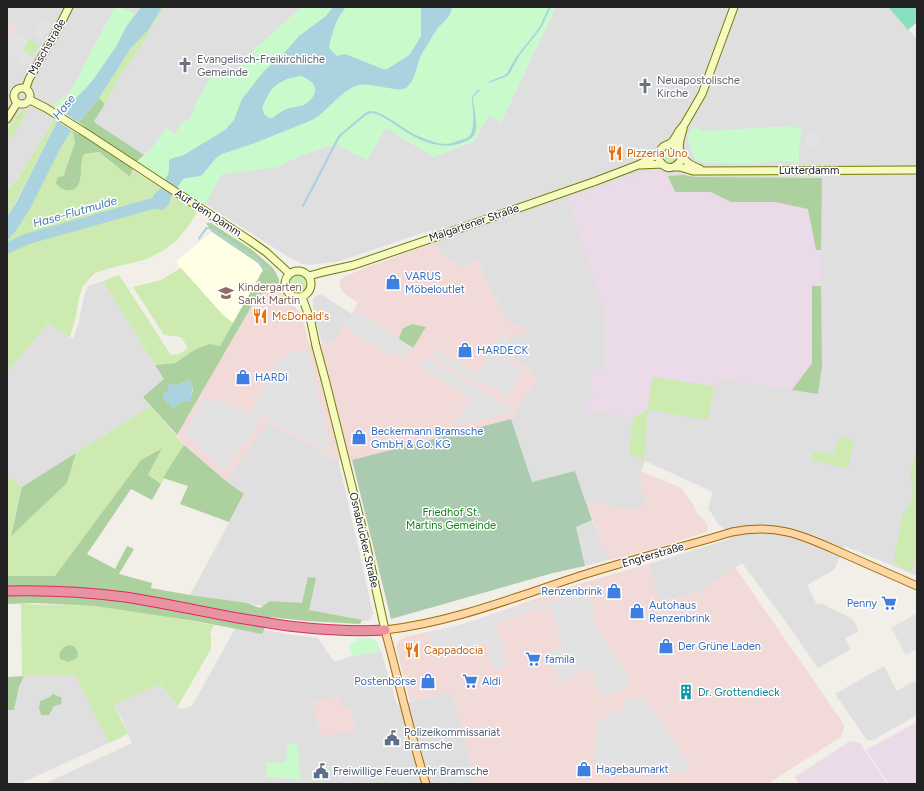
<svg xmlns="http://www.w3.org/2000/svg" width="924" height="791" viewBox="0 0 924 791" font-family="Figtree,sans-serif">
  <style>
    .residential { fill: #e0dfdf }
    .commercial { fill: #f2dad9 }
    .industrial { fill: #ebdbe8 }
    .education { fill: #ffffe5 }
    .grass { fill: #cdebb0 }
    .forest { fill: #add19e; fill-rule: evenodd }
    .cemetery { fill: #aacbaf }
    .park { fill: #c8facc }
    .pitch { fill: #88e0be }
    .parking { fill: #e2e2e2 }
    .water { fill: #aad3df; fill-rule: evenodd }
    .pier { fill: #fff }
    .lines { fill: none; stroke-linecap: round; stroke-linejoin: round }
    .stream { stroke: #aad3df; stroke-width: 2 }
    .river { stroke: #aad3df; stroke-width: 11 }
    .secondary-casing { stroke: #707d05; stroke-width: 9 }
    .primary-casing { stroke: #a06b00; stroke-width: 9 }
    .highway-casing { stroke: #dc2a67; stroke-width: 11 }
    .secondary { stroke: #f7fabf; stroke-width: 7 }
    .primary { stroke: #fcd6a4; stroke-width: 7 }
    .highway { stroke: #e892a2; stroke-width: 9 }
    .labels { text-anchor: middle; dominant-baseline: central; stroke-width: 3; stroke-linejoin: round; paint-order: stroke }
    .street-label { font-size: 11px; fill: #222; stroke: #fff }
    .worship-label { font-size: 11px; fill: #5b616d; stroke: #fff; text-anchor: start }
    .food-label { font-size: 11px; fill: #c56008; stroke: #fff; text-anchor: start }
    .shop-label { font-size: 11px; fill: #366cbe; stroke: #fff; text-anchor: start }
    .education-label { font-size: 11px; fill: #785e54; stroke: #fff; text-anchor: start }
    .park-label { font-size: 11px; fill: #0c8416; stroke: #fff }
    .culture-label { font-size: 11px; fill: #0d838f; stroke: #fff; text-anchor: start }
    .service-label { font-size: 11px; fill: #4e5e75; stroke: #fff; text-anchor: start }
    .water-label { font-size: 12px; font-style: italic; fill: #4a7aab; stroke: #fff }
  </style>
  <rect width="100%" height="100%" fill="#f2efe9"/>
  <!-- residential -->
  <path class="residential" d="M7,7H141L130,22L85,89L54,119L19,177L7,189V45L16,27L7,22Z
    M162,7H302L255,49L231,79L216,70L194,108L196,109L188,122L184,121L175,134L166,128L151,150L144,155L97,124L94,120L105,104L99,98Z
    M556,7H888L917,39V576L845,546L834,570L807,585L817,605L821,603L849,617L854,621L859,631L845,638L851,649L818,668L783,618L742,563L698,592L660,602L648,564L730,539L723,527L719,525L708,508L713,492L645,461L639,477L646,502L645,505L627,510L594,503L587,505L575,471L532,482L520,470L511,419L536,379L526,367L511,359L515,352L509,341L505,320L497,297L493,298L479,261L462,268L440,254L431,230L340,261L310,265L302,264L287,256L205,204L221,174L277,167L302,155L386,128L434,157L489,115L501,122Z
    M103,281L155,365L165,379L144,397L151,406L22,487L12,478H7V373L48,324L70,337L73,338L78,326L84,296L88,286Z
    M319,295H322L352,314L334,342L322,344L313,310V299L316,296Z
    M268,421L330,457L338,459L373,613L371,619L365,621L190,595L244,495L226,481Z
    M592,520L597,531L603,551L606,550L609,560L585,566L576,527Z
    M237,625L293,635L318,638L334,662L352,656L381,651L397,705L452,691L476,784H44L132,743L121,717L114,705L160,684L180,709L192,706Z
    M884,666L897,691L914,681L917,686V715L873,740H867L835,694Z
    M24,676H77L109,743L19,784H7V710H14L19,687Z"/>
  <!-- commercial -->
  <path class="commercial" d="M7,22L16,26L7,45Z
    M436,242L440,254L462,268L479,261L493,298L497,297L505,320L518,326L525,325L527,332L512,337L509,341L515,352L511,359L526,367L536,379L511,419L345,462L330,457L268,421L226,481L184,445L177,435L258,295L279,288L282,295L298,310L303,320L309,344H322L334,342L352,314L358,303L345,294L341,289L340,285V280L344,277L362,269Z
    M641,471L681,488L693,504L697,513L705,521L708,527L707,532L657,548L609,560L606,551H602L597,531L587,505L594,503L627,510L645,505L646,502L639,477Z
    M648,564L661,602L698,592L735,567L839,717L843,723L844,728L841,737L767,784H476L452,692L410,701L396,647L399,641L404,637L464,624L572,586Z
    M339,695L343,709L351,707L356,730L321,737L312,702Z"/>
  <!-- industrial -->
  <path class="industrial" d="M650,171L660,172L668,176L675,192H711L731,202H775L809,209L816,250H821V286L812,287V363L792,390L716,378L714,386L652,377L644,460L629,454L633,418L597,411L586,415L581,402L593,398L590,378L595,369H606L605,313L568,198Z
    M917,722V784H889L866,750Z
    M850,741L860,743L887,784H799L795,777Z"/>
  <!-- education -->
  <path class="education" d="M212,232L258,263L263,270L233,323L223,315L181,268L176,261Z"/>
  <!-- grass -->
  <path class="grass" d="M162,7H165L162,11L137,52L120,76L105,104L99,98L131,48L149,28Z
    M29,39L39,45L32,56L22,51Z
    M29,108L12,138L7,136V131L18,114L22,111Z
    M54,119L58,121C40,153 26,186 7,217V189L19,177Z
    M72,130L75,141L65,171L64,176L56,183L82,168L81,158L84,154L99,152L130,177L132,170L161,188L153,195L151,203L169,204L172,195L196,211V214L188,227L176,241L164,250L147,259L132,263L114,267L95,273L83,286L79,298L76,316L70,337L48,324L7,373V241L15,232L61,147Z
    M662 156a8 8 0 1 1 16 0a8 8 0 1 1-16 0Z
    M181,268L223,315L233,323L220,346L194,350L175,363L155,365L103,281L119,275L171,355L179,354L188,348L181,337L164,335L133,287L161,280Z
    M288 284a10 10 0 1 1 20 0a10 10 0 1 1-20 0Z
    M652,377L714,386L708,420L648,410L644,460L629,454L633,418L648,409Z
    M151,406L184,445L172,463L161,484L148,476L161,448L141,460L55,577L7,576V478H12L22,487L11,535L67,483L76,453Z
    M839,437L854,440L848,468L812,461L813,451L834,454Z
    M917,440V546L912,572L893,563L903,514L911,503L913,490L910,476Z
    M21,604L95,606L152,614L214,625L210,633L211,637V649L178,706L160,684L114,705L128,734L109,743L76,676H22Z"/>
  <!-- forest -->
  <path class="forest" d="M99,98L105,104L94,121L97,124L144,155L134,164L130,177L99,152L84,154C78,163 86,189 70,190C64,191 60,188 56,183L58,177L64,176L65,171L75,142L72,130Z
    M683,175L695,177L822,178L821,250H816L808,209L775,202H731L711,192H675L668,176Z
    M206,223H211L251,249L272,267L276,273L279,279V288L258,295L177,435L143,397L164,379L155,365L175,363L194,350L210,344L220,346L263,270L258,263L212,232ZM189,380L193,390L191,395V400L183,401L173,408L163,393L169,392V383L173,386L178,385Z
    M812,286H821L822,366L818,394L792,390L812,363Z
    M412,324L426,327L413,348L399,339L402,329Z
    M184,445L226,481L244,494L229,522L180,504L188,486L163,478L172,463Z
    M162,448L148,475L161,484L152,500L131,489L87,554L115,569L127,546L134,549L119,574L152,583L151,588L190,595L247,603L260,608L270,601L302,603L308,577L316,578L309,610L362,620L360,624L306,621L270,617L262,634L195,621L95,606L35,603L7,604V576H55L141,460Z
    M76,453L67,483L11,536L22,487Z
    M68,645L74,646L78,652L77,658L68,662L60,659L59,654L62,649Z
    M24,676L19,687L14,710H7V677Z
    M53,694L62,698L61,704L54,706L49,715H41L39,708L40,701L50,697Z"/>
  <!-- cemetery -->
  <path class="cemetery" d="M511,419L532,482L575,471L592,520L576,527L585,566L553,573L391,619L352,460Z"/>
  <!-- park -->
  <path class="park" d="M115,7H119L136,14L126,27L117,45L93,80L85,89L62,112L53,105L70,92L103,29Z
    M302,7H556L501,122L489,115L475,141L434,157L386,128L367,160L335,144L302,155L277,167L222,174L205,204L201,208L134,164L151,150L166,128L175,134L184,121L188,122L196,109L193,107L216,70L231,79L255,49Z
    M694,126L698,129L704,131L791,126L802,130L799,146V163L784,161H772L758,164L710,163L696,160L693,156L691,148L688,140L689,133Z
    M360,638L375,639L381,651L352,656L349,645Z
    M297,743L301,780L266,777V762L286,763L287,745Z"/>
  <!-- pitch -->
  <path class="pitch" d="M888,7H917V22L908,30Z"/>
  <!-- parking -->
  <path class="parking" d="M40,20L50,24L42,39L33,35Z
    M15,32L29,39L19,57L23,51L32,56L26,67L17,62L19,59L7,52V47Z
    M805,132H819V146H805Z
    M355,310L413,348L406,358L397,352L393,358L344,326Z
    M502,333L509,341L515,352L509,362L524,371L507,398L499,394L500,391L481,381L479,385L431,355L436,348L476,374Z
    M308,350L331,448L326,452L264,416L224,471L184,433L205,398L215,403L219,398L249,414L279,359L284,358L288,354Z
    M426,356L498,401L518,410L459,426L457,418L470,398L419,367Z
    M581,593L588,595L599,634L628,675V684L621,690L601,698L592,670L583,673L582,668L576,669L578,674L559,681L549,651L563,647L552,610L540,609L495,623L507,666L494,670L486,643L434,657L428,634L530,604L549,603Z
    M917,613V649L906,655L891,628Z
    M634,697L647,699L689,763L688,772L594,762L597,720L611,715V710L623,711V702Z"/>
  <!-- water -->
  <path class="water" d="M141,7H162L149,29L131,48L99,98L72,130L61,147L30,209L15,232L7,241V217L17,201L62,112L85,89L93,80L117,45L126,27Z
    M333,7H346C336,19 332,32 329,48L337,56L345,54L383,69H387L408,56L411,53L421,36V7H452C451,17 443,22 437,29C432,37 426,47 421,55C416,66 416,80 406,88C399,93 370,82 358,85C345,89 332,104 322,113C319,116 315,118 312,120L255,143L222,154L216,158L202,175L200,176L186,178L183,179L172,195L169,204L163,210L155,209L151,204L153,195L161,188L169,172V160L173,158L182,156L225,130L234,120L242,99L265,70L286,51L299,36L326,16ZM301,76C319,83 320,94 304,105C301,106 298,106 295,107C286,108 279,112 273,118H269L264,114L262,108C267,97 271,86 283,81C288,78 295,77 301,76Z
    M549,7H551L541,28L519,56L510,73L507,76L489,83L488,82L505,75L507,73L516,57L539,28Z
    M478,89L480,90L474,96L473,99C474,108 477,121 476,129C475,136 470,140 464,142C437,153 413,137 391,122C386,119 378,113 372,113C370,113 367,115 366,115L342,135L339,139L311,193L309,196H307L338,136L364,114C366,112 367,112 370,111C381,110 405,130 416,135C425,139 437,144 446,144C450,144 454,142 458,141C465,139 470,138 472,131C475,122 472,107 472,97Z
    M206,227L211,228L215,230L256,258L260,261L264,268H267L269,266L270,267L267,270L264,269L256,260L209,229H207L199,240L198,238Z
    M189,380L191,382L190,385L193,387L191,395V400L189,402L183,401L173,408L167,403L163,397V393L169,391L167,386L169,383L173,386L178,385Z"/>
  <!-- pier -->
  <path class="pier" d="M56,108L84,126L78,134L51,117Z"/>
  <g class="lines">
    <!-- stream -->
    <path class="stream" d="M303,206L309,194"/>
    <!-- river -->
    <path class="river" d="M7,248L27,239L151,204"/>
    <!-- secondary casing -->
    <g class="secondary-casing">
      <path id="secondary" d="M14 96a8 8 0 1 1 16 0a8 8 0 1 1-16 0Z
        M26,88L29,79L58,29L69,7
        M30,100L46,108L89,135L252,242L266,252L290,274
        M7,119L17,103
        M669,144L673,141L679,131L684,125L702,94L734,7
        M679,148L680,140L683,129
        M682,155C681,165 670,172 662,164C653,155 663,141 674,145C682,147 680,154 684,159C688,164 695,167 700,169
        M640,165L662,164
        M675,167H680L693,171L917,170
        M285 284a13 13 0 1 1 26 0a13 13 0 1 1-26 0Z
        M309,276L323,272L354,265L430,239L596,181L638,165L659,154
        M302,297L311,322L316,346L326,383L365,539L385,630"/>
    </g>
    <!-- primary casing -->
    <g class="primary-casing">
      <path id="primary" d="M426,784C410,733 399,681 385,630C455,622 520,595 586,574C635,558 684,547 732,532C780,522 808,538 849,556C872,566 894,576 917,586"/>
    </g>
    <!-- highway casing -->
    <g class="highway-casing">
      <path id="highway" d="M7,591C46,590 86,592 125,597C163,603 200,611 238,618C258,621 278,625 298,627C327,630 356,632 385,630"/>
    </g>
    <!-- secondary -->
    <use href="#secondary" class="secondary"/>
    <!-- primary -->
    <use href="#primary" class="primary"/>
    <!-- highway -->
    <use href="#highway" class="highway"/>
  </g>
  <!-- icons -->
  <defs>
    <g id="church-bare" transform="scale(1.2)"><path d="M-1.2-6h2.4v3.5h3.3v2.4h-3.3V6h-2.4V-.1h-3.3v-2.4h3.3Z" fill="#6b7280" stroke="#fff" stroke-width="2.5" paint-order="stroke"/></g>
    <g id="restaurant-bare" transform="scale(1.2)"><path d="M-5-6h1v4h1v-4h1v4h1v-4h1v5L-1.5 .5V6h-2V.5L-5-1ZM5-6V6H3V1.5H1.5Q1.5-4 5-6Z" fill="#e8710a" stroke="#fff" stroke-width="2.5" paint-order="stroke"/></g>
    <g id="shop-bare" transform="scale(1.2)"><path d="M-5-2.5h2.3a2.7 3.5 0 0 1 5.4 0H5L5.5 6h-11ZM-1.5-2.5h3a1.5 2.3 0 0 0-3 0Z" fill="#3f7fe0" stroke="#fff" stroke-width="2.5" paint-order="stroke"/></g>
    <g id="school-bare" transform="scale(1.2)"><path d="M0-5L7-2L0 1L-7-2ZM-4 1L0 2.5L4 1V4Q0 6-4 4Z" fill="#8d6e63" stroke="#fff" stroke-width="2.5" paint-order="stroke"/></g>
    <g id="supermarket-bare" transform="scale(1.2)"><path d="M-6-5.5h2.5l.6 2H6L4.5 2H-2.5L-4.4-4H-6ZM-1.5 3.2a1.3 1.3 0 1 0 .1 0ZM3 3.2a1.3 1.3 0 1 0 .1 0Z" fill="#3f7fe0" stroke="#fff" stroke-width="2.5" paint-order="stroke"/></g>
    <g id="building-bare" transform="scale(1.2)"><path d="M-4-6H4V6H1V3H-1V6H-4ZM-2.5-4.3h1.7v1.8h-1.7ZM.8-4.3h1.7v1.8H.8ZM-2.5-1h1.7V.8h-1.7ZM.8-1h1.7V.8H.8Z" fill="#0f9aa8" stroke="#fff" stroke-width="2.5" paint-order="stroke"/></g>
    <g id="civic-bare" transform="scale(1.2)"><path d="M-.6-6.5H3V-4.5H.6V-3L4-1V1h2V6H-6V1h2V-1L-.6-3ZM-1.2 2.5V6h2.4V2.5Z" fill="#5c6f8a" stroke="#fff" stroke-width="2.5" paint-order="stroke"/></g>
  </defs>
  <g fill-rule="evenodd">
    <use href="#church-bare" x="185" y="65"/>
    <use href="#church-bare" x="645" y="86"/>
    <use href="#restaurant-bare" x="615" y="153"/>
    <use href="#shop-bare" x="393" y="282"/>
    <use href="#school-bare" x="226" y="293"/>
    <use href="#restaurant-bare" x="260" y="316"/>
    <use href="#shop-bare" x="465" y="350"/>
    <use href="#shop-bare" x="243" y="377"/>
    <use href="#shop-bare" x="359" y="437"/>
    <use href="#shop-bare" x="614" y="591"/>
    <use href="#supermarket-bare" x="889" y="603"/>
    <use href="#shop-bare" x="637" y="611"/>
    <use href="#shop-bare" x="666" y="646"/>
    <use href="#restaurant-bare" x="412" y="650"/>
    <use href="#supermarket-bare" x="533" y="659"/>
    <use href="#shop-bare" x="428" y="681"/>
    <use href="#supermarket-bare" x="470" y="681"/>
    <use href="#building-bare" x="686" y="692"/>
    <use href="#civic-bare" x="392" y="738"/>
    <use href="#shop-bare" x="584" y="769"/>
    <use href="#civic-bare" x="321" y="771"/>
  </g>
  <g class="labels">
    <!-- street labels -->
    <g class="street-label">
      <text transform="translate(47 47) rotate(-60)">Maschstraße</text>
      <text x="809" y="170">Lutterdamm</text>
      <text transform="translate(208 213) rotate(33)">Auf dem Damm</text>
      <text transform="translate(474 223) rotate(-19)">Malgartener Straße</text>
      <text transform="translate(364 540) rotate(77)">Osnabrücker Straße</text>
      <text transform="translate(653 555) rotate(-16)">Engterstraße</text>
    </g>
    <!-- worship labels -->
    <g class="worship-label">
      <text x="197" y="59">Evangelisch-Freikirchliche<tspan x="197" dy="13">Gemeinde</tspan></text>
      <text x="657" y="80">Neuapostolische<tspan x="657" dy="13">Kirche</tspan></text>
    </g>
    <!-- food labels -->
    <g class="food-label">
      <text x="627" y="153">Pizzeria Uno</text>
      <text x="272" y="316">McDonald's</text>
      <text x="424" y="650">Cappadocia</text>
    </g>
    <!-- shop labels -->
    <g class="shop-label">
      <text x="405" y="276">VARUS<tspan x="405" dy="13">Möbeloutlet</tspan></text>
      <text x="477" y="350">HARDECK</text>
      <text x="255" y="377">HARDi</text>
      <text x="371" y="431">Beckermann Bramsche<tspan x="371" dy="13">GmbH &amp; Co. KG</tspan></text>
      <text x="602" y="591" text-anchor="end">Renzenbrink</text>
      <text x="877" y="603" text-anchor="end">Penny</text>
      <text x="649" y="605">Autohaus<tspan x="649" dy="13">Renzenbrink</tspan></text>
      <text x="678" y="646">Der Grüne Laden</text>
      <text x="545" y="659">famila</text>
      <text x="416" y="681" text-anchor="end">Postenbörse</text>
      <text x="482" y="681">Aldi</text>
      <text x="596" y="769">Hagebaumarkt</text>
    </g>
    <!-- education labels -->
    <g class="education-label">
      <text x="238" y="287">Kindergarten<tspan x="238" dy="13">Sankt Martin</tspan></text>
    </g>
    <!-- park labels -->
    <g class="park-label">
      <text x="451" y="512">Friedhof St.<tspan x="451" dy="13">Martins Gemeinde</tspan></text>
    </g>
    <!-- culture labels -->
    <g class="culture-label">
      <text x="698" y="692">Dr. Grottendieck</text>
    </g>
    <!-- service labels -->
    <g class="service-label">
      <text x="404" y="732">Polizeikommissariat<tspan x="404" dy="13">Bramsche</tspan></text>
      <text x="333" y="771">Freiwillige Feuerwehr Bramsche</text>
    </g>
    <!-- water labels -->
    <g class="water-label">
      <text transform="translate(64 107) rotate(-51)">Hase</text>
      <text transform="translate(75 212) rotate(-16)">Hase-Flutmulde</text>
    </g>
  </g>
  <!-- border -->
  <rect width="924" height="791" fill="none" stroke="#222222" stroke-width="16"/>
</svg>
